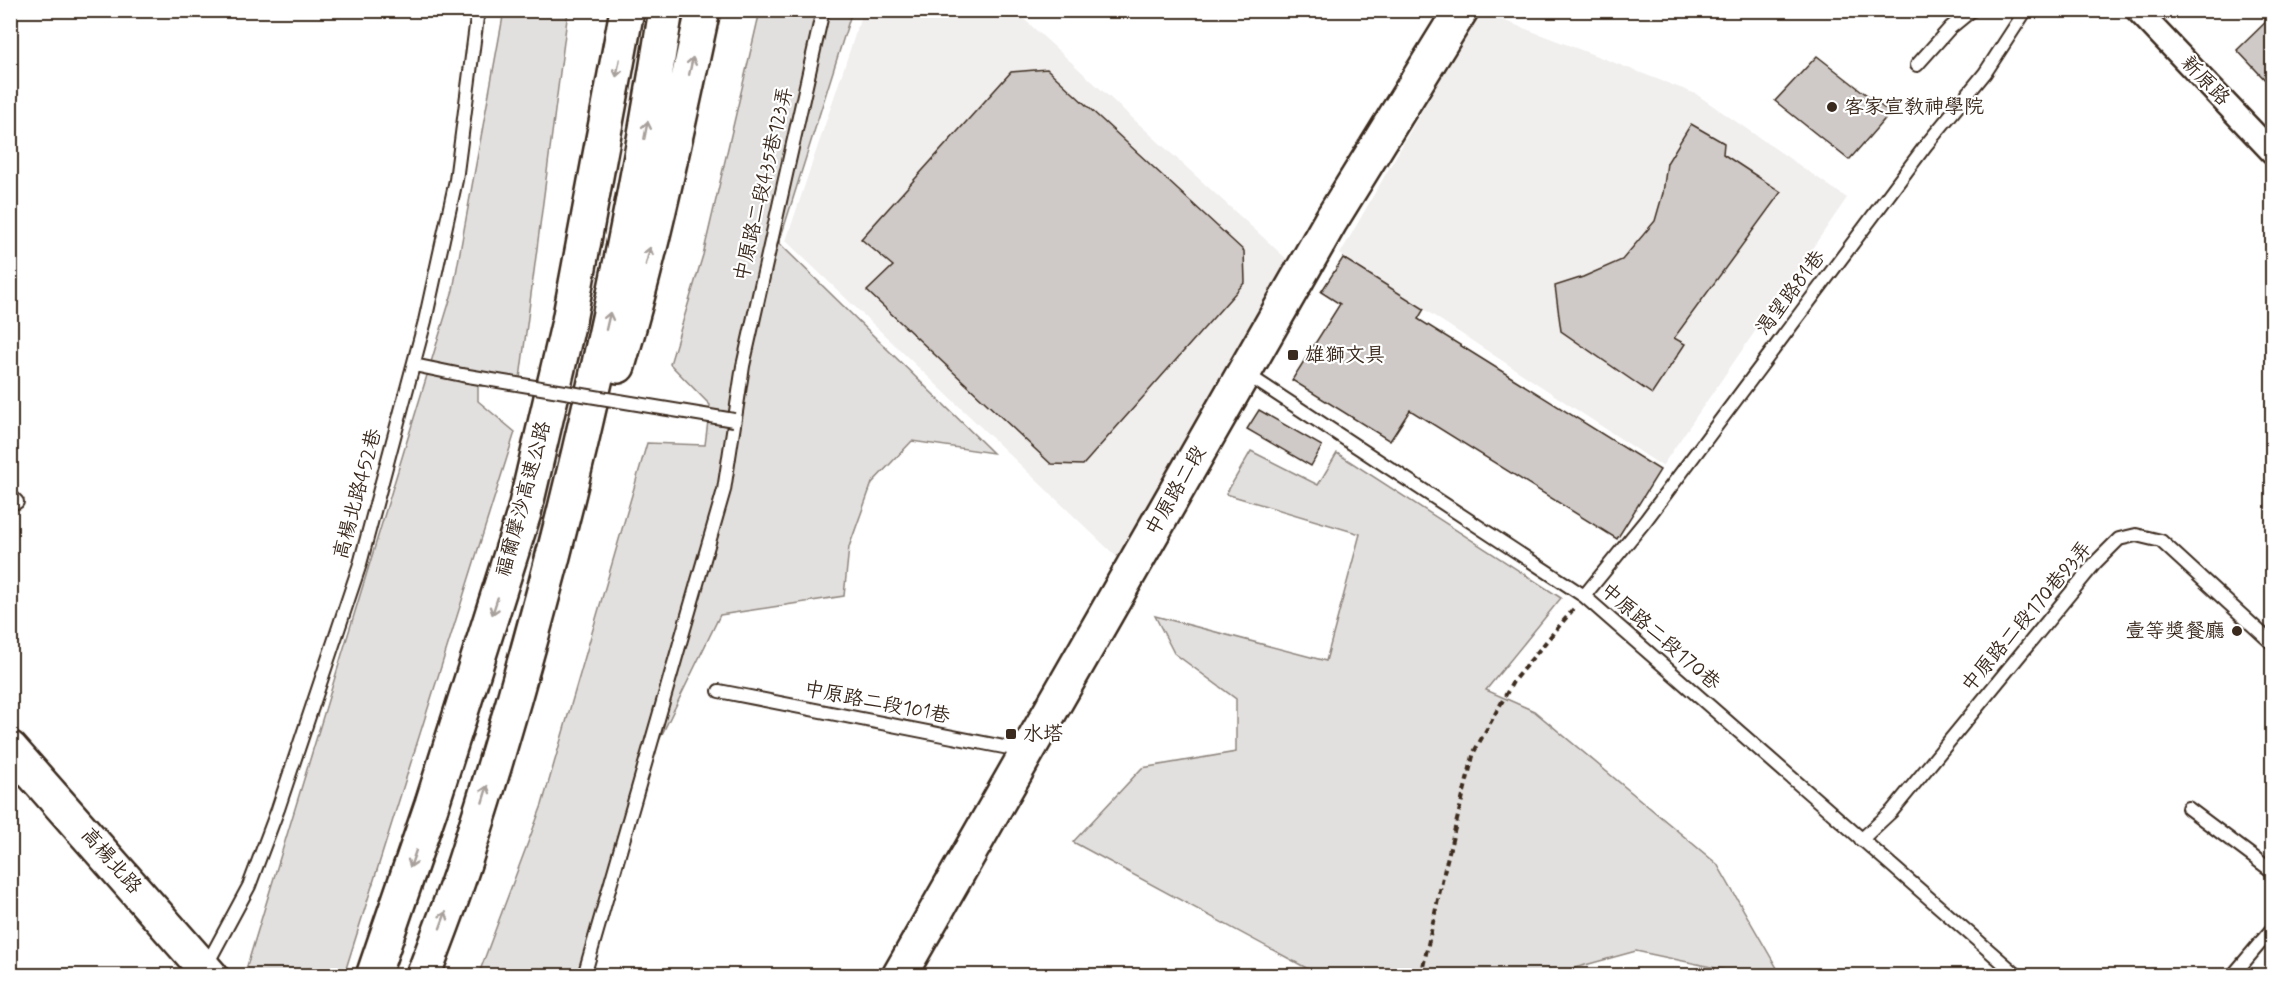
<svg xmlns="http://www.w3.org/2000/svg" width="2283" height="986" viewBox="0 0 2283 986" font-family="Mynerve,'LXGW WenKai TC',sans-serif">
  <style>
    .built { fill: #f1efee }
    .green { fill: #e2e0de; stroke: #8e857e; stroke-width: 1.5 }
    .building { fill: #cfcac7; stroke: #3b2a1e; stroke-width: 1.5 }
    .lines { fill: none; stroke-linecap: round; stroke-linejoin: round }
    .lane-casing { stroke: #3b2a1e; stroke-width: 16 }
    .street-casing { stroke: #3b2a1e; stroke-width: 27 }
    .secondary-casing { stroke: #3b2a1e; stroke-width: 38 }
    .highway-casing { stroke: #3b2a1e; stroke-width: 38 }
    .path { stroke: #3b2a1e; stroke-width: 4; stroke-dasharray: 6 4.5; stroke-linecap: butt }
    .lane { stroke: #fff; stroke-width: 12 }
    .street { stroke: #fff; stroke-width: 22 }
    .secondary { stroke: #fff; stroke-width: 33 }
    .highway { stroke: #fff; stroke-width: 33 }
    .lane-bridge-casing { stroke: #3b2a1e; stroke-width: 16; stroke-linecap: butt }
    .lane-bridge { stroke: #fff; stroke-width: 12 }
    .oneway { stroke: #a79f9a }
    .poi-dot { fill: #3b2a1e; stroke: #fff; stroke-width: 2 }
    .labels { text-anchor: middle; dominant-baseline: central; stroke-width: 4.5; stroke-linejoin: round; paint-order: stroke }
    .street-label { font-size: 20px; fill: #3b2a1e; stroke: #fff }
    .poi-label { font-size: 20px; fill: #3b2a1e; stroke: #fff; text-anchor: start }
  </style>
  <rect width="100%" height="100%" fill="#fff"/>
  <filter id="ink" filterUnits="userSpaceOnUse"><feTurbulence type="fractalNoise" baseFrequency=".0167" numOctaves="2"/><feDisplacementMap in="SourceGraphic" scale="12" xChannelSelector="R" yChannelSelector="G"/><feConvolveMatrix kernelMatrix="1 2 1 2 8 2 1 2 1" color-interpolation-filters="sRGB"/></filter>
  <g filter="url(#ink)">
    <!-- built -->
    <path class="built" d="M1014,10L1289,261L1123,563L786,241L863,11Z
      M1479,11L1696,94L1847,198L1662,466L1340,254Z"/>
    <!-- green -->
    <path class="green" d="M504,11H568L519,386H478V401L515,432L344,975L244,976L453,290Z
      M760,11H852L779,243L993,453L912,441L872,483L849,547L844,596L720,615L651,757L591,975L478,976L542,805L647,443L705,445L710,405L670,364L703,255Z
      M1251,451L1318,485L1337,453L1561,598L1486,690L1534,711L1717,864L1781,975H1749L1636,951L1549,975H1333L1310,970L1073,842L1142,768L1236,752V699L1174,653L1155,616L1326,661L1360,534L1226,494Z"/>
    <!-- building -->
    <path class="building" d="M2272,16V87L2237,50Z
      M1817,56L1890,113L1849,160L1775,101Z
      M1047,69L1244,251L1245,282L1083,465L1051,464L867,291L893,266L861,239L1011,72Z
      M1691,124L1724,143L1723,154L1781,192L1674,338L1685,344L1652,394L1561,331L1555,286L1583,277L1622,260L1655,221L1663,193L1667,163Z
      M1343,258L1424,309L1418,319L1660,470L1617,539L1410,410L1390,441L1292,380L1340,304L1321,292Z
      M1259,410L1322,446L1311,466L1247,429Z"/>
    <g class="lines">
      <!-- lane casing -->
      <g class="lane-casing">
        <path id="lane" d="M1917,65L1950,28L1972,10
          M414,365L462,375
          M1245,373L1584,596L2018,976
          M10,495L17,502
          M1584,596L1646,520L1926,145L1985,73L2026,10
          M719,691L1024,751
          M2188,808L2272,871
          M1861,840L1892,811L2096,562L2119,539L2136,535L2161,541L2272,643
          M206,966L249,886L278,809L360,564L425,321L456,180L478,10
          M2234,974L2272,929
          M584,976L724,490L743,366L823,10"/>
      </g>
      <!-- street casing -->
      <g class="street-casing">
        <path id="street" d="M2137,10L2272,152"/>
      </g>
      <!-- secondary casing -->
      <g class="secondary-casing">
        <path id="secondary" d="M10,748L211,976
          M899,976L1330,222L1461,10"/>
      </g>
      <!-- highway casing -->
      <g class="highway-casing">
        <path id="highway" d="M618,366C653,249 677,130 703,10
          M373,976L432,804L524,513L569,321L627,10
          M423,976C439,933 456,891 469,848C556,575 621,294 666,10"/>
      </g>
      <!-- path -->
      <path class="path" d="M1421,976L1445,868L1474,752L1514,680L1576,606"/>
      <!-- lane -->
      <use href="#lane" class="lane"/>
      <!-- street -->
      <use href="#street" class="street"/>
      <!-- secondary -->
      <use href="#secondary" class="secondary"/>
      <!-- highway -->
      <use href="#highway" class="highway"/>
      <!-- lane-bridge casing -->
      <g class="lane-bridge-casing">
        <path id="lane-bridge" d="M462,375L734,420"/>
      </g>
      <!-- lane-bridge -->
      <use href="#lane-bridge" class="lane-bridge"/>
    </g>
    <!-- one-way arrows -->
    <defs><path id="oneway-shaft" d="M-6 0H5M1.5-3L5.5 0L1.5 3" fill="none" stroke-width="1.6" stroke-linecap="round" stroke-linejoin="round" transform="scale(1.5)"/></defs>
    <g class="oneway">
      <use href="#oneway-shaft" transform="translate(691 66) rotate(-78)"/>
      <use href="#oneway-shaft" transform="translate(618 68) rotate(101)"/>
      <use href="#oneway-shaft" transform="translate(646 130) rotate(-79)"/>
      <use href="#oneway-shaft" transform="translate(648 256) rotate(-76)"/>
      <use href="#oneway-shaft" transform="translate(608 321) rotate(-77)"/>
      <use href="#oneway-shaft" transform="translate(495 606) rotate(108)"/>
      <use href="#oneway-shaft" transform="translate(485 794) rotate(-73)"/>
      <use href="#oneway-shaft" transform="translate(413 859) rotate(109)"/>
      <use href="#oneway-shaft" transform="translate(443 920) rotate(-70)"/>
    </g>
  </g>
  <!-- markers -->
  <g class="poi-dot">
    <circle cx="1832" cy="107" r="6"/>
    <rect x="1287" y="349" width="12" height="12" rx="3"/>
    <circle cx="2237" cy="631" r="6"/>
    <rect x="1005" y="728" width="12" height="12" rx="3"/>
  </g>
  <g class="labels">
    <!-- street labels -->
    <g class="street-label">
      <text transform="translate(2205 81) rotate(46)">新原路</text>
      <text transform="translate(764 184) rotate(-77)">中原路二段435巷123弄</text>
      <text transform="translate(1791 293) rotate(-53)">渴望路81巷</text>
      <text transform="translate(1176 491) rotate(-60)">中原路二段</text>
      <text transform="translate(358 494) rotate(-75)">高楊北路452巷</text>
      <text transform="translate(524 499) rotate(-75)">福爾摩沙高速公路</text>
      <text transform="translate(2027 617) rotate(-50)">中原路二段170巷93弄</text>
      <text transform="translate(1660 637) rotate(41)">中原路二段170巷</text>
      <text transform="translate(877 703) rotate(11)">中原路二段101巷</text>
      <text transform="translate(111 861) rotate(49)">高楊北路</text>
    </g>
    <!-- poi labels -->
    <g class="poi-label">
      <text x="1844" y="107">客家宣教神學院</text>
      <text x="1305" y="355">雄獅文具</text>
      <text x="2225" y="631" text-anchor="end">壹等獎餐廳</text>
      <text x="1023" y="734">水塔</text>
    </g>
  </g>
  <!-- margin -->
  <rect width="2283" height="986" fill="none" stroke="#fff" stroke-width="36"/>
  <rect x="18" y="18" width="2247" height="950" fill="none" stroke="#3b2a1e" stroke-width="2" filter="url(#ink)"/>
</svg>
